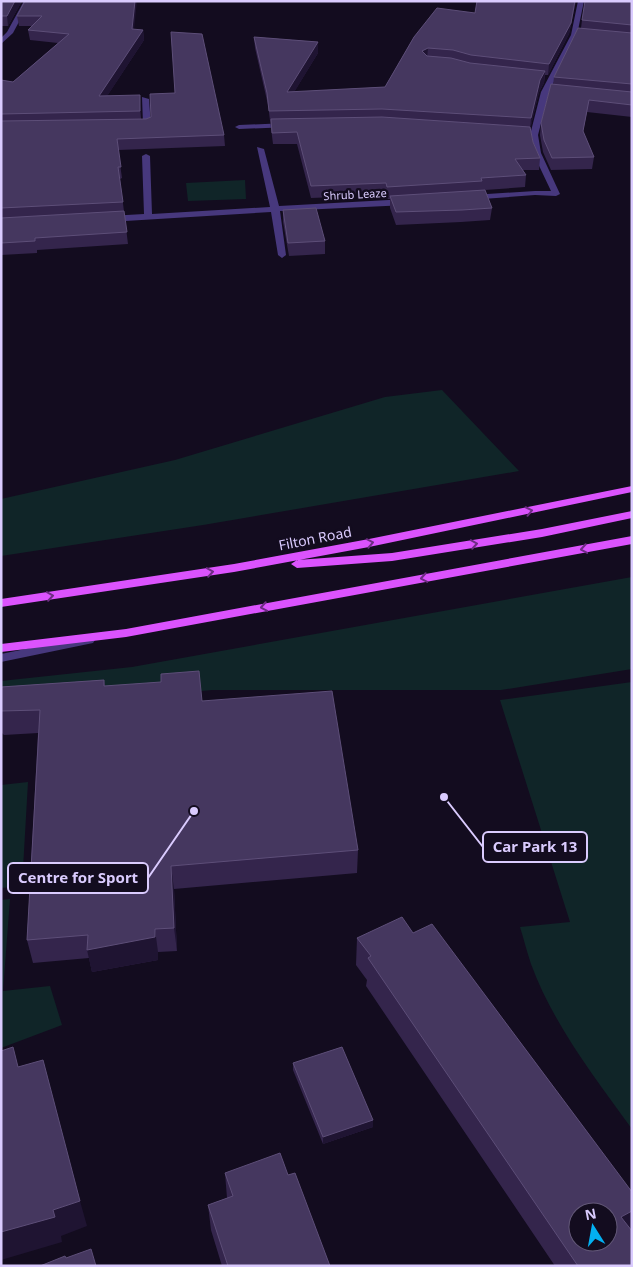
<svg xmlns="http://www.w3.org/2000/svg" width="633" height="1267" viewBox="0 0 633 1267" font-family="'Noto Sans',sans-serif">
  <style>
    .green { fill: #102528 }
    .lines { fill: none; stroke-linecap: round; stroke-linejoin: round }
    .minor { fill: #47387d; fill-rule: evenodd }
    .major { fill: #db53fd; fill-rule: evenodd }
    .wall { fill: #34254c }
    .shaded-wall { fill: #1f1432 }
    .building { fill: #45375f; stroke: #5d4e78; fill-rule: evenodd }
    .oneway { stroke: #6d2c83 }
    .labels { text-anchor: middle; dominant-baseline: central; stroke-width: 5; stroke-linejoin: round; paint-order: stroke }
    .far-street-label { font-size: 11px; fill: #dacbfe; stroke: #130c1f }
    .street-label { font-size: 14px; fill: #dacbfe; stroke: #130c1f }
    .leader { fill: none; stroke: #dacbfe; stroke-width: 2 }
    .callout-dot { fill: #dacbfe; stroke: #130c1f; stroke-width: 2 }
    .callout { fill: #130c1f; stroke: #dacbfe; stroke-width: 2 }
    .callout-label { font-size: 15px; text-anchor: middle; font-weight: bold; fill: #dacbfe }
  </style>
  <rect width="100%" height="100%" fill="#130c1f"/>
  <!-- green -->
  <path class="green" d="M245,180L246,199L188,201L186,183Z
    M442,390L519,471L203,525L1,556V499L175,460L385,397Z
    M632,577V669L501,690H212L1,709V681L132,667Z
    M632,682V1129C595,1078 553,1024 531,964C527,952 524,940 520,927L570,922L500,700Z
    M28,782L22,886L1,888V785Z
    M10,899L3,991L50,986L62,1025L1,1048V900Z"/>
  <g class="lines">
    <!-- minor -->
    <path class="minor" d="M24,1H30L13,33L1,44V38L7,32Z
      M578,1H584L577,35L549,92L538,135L541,153L560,194L556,196L535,195L469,200V196L472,195L535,191H551L533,153L530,135L541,92L571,35Z
      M142,97L149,99L151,126C148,130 138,130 135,126L143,124Z
      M287,123L291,125L290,127L239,129L235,127L239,125Z
      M257,147L264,149L279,206L407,199L411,202L407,205L280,211L286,255L282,258L278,255L271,212L109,222L105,219L109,216L144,214L142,156L146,154L150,156L152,214L270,207Z
      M89,636L93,637L95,640L93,643L1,662V654Z"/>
    <!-- major -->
    <path class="major" d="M632,486V492L369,547L234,572L1,607V599L234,564L369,539Z
      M632,511V518L542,537L392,561L297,568L291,564L297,560L392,553L542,529Z
      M632,536V544L126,637L1,652V644L126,629Z"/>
  </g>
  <!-- wall -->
  <path class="wall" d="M1,1H22L8,26H1Z
    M25,1L134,29L143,30L144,40L107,96L140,105L141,119L224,135L225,146L118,150L122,178L120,179L128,244L37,250V253L1,255V80L13,82L58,43L30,40L28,30L33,26H19L17,16Z
    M477,1H576L569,34L548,75H545L544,83L539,92L530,129L533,142L540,158L539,170H523L526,175L525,187L485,190L492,208L490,220L461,222L396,225L390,208V199H386L385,195L311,198L297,144H273L268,105L255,48L254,37L318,42V53L294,92L385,87L414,37L475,13Z
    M632,1V117L587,112L583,132L594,157L592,169L551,170L543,152L540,135L541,123L553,85L554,77L581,28L582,20Z
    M283,210L325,241V254L289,256L283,222Z
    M104,680L105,686L202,701L358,850L357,873L174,889L177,951L158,952V960L92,972L89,958L33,963L27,940L38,733L4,735L1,732V687Z
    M357,938L631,1231L632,1266H555L366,986L367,980L356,965Z
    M293,1063L373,1120V1127L323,1144L293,1070Z
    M225,1173L288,1175L330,1266H222L211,1230L208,1205L227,1198Z"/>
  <!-- shaded-wall -->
  <path class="shaded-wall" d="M15,1H22L8,26L7,16Z
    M135,1H137L133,39L132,29Z
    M575,1H576L569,34L548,75L549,64Z
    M143,30L144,40L100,107L99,96Z
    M318,42V53L287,104V92Z
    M428,48L427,59L422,51Z
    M545,71L544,83L539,92L530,130L531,118L540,80Z
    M171,866L174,889L177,951L174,928Z
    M155,929L158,952V960L92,972L87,950Z
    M373,1120V1127L323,1144V1137Z
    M80,1201L87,1226L61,1236L62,1242L1,1260V1232L53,1210Z
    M632,1211V1230L613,1242L621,1217Z"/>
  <!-- building -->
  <path class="building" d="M1,1H15L7,16H1Z
    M25,1H135L132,29L143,30L99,96L140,95V111L1,114V80L13,82L69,34L28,30L42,16H17Z
    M477,1H575L571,23L549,64L471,55L453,50L428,48L422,51L427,56L451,58L470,63L545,71L540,80L531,118L382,109L269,111L267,93L254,37L318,42L287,92L385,87L414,37L437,8L475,13Z
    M585,1H632V25L582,20Z
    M578,28L632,33V84L554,77Z
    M171,32L202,34L224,135L117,139L121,167H118L123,202L1,208V121L146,119L151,117L150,94L175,93Z
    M551,84L632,92V105L589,100L583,131L594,157L552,158L544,140L541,123Z
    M382,117L530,127L533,142L540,158L515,159L526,175L481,178L482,181L387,187L386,183L311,186L297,132L272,133L271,119Z
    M485,190L492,208L462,210L396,212L390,196Z
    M316,208L325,241L288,243L283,210Z
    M124,211L127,232L35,238V241L1,243V218Z
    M199,671L202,701L332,691L358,850L171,866L174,928L155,929V937L87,950L88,935L27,940L40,710L1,711V687L104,680V686L161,682V674Z
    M402,917L413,933L432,924L632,1192V1211L621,1217L632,1231V1266H578L368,958L371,956L357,938ZM578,1212H608V1242H578Z
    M13,1047L18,1067L43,1060L80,1201L53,1210L55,1217L1,1232V1051Z
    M342,1047L373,1120L323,1137L293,1063Z
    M280,1153L288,1175L295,1173L330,1266H228L208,1205L233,1196L225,1173Z
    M91,1249L96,1266H40L65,1256L66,1258Z"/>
  <!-- one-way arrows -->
  <defs><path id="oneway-chevron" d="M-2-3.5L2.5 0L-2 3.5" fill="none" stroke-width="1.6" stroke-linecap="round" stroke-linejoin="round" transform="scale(1.25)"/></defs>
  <g class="oneway">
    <use href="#oneway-chevron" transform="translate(529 511) rotate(-12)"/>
    <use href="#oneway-chevron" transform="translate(370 543) rotate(-11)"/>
    <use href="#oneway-chevron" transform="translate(474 544) rotate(-9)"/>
    <use href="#oneway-chevron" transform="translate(584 549) rotate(170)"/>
    <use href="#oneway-chevron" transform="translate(210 572) rotate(-9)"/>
    <use href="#oneway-chevron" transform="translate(424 578) rotate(170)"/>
    <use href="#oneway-chevron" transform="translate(50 596) rotate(-8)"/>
    <use href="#oneway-chevron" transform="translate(264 607) rotate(170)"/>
  </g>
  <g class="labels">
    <!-- far-street labels -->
    <g class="far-street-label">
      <text transform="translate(355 194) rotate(-3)">Shrub Leaze</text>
    </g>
    <!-- street labels -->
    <g class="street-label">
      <text transform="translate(315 538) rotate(-11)">Filton Road</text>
    </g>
  </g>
  <!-- callouts -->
  <path class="leader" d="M444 797L483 847M194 811L148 878"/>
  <g class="callout-dot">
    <circle cx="444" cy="797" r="5"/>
    <circle cx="194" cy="811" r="5"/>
  </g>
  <g class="callout">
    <rect x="483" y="832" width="104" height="30" rx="5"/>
    <rect x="8" y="863" width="140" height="30" rx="5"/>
  </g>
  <g class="callout-label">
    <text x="535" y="852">Car Park 13</text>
    <text x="78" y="883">Centre for Sport</text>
  </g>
  <!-- border -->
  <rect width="633" height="1267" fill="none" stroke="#dacbfe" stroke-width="5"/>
  <!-- north arrow -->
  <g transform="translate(593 1227) rotate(349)"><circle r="24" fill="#130c1f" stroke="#635878"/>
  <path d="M0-4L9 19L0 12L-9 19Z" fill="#03b0f2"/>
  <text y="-8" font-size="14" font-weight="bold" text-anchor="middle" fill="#dacbfe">N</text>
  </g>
</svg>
